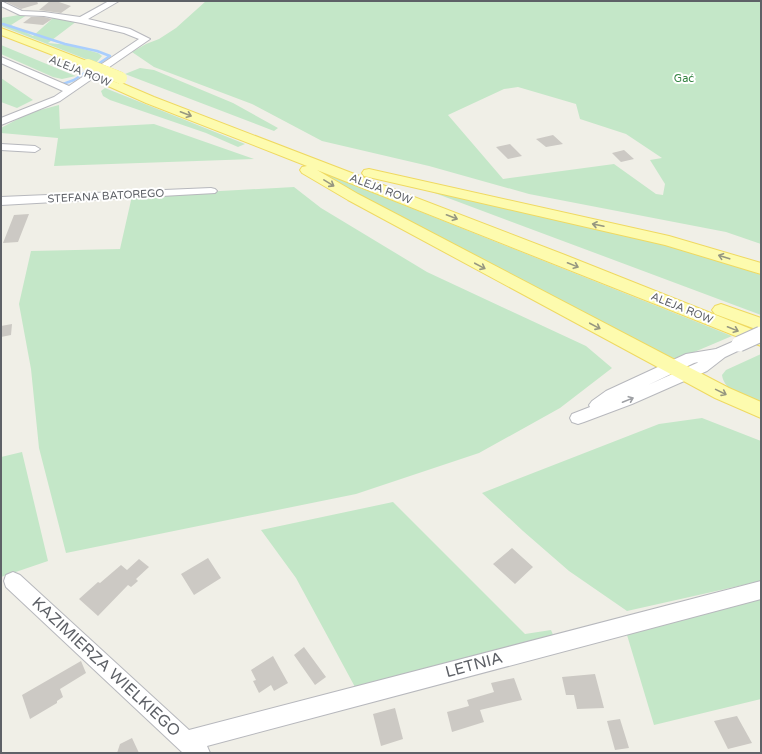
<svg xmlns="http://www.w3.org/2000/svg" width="762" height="754" viewBox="0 0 762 754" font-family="'Varela Round',sans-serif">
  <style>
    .green { fill: #c4e7c8; fill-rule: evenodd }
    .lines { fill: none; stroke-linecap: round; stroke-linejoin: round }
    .stream { stroke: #a9cefd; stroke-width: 2.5 }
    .building { fill: #ccc9c4 }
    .minor-casing { stroke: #b7b8bd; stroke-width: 2 }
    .major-casing { stroke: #efd961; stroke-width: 2 }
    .minor { fill: #fff; fill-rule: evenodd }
    .major { fill: #fdfbae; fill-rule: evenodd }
    .minor-bridge-casing { stroke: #b7b8bd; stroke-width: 17; stroke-linecap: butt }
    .major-bridge-casing { stroke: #efd961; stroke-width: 12; stroke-linecap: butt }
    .minor-bridge { stroke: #fff; stroke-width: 15 }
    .major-bridge { stroke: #fdfbae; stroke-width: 12 }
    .oneway { stroke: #969780 }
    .oneway2 { stroke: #9ea0a4 }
    .labels { text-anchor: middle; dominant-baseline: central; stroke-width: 4; stroke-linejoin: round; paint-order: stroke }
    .far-street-label { font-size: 11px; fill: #5e6167; stroke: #fff }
    .far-park-label { font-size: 11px; fill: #378544; stroke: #fff }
    .near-street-label { font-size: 16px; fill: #5e6167; stroke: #fff }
  </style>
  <rect width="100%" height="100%" fill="#f0efe7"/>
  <!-- green -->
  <path class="green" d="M206,1H761V244L726,232L529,194L429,166L322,141L252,104L154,67L132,52L146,44L159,39L176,28ZM518,87L576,104L580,119L626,134L662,158L650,160L665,184L663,195L656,194L614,164L503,179L448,115L504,89Z
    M19,15H27L11,25L33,36L52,19L47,16L77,21L48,43L69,45L98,53L102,56L96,63L1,26V18Z
    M1,45L73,75L76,76L62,79L53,77L1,54Z
    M140,68L154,70L233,103L278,128L274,131L125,74Z
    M1,78L33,100L17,108L1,102Z
    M105,88L245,144L238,147L206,133L110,100L103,96L101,91Z
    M59,105L60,129L154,124L254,159L54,166L58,138L1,133V128L29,113Z
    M301,164L732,336L673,361L420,228Z
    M294,187L321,208L427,272L586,346L612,368L560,408L479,453L356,494L66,553L39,448L31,369L19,304L31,251L120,249L132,196Z
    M424,189L645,239L710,256L761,275V315Z
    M761,354V402C747,397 724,392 722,375L726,370Z
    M702,418L761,441V581L627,611L569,571L523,531L482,493L659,424Z
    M22,452L48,561L1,577V457Z
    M393,502L525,634L551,630L554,637L355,687L296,578L261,530Z
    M761,598V699L654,725L627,635Z"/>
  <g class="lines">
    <!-- stream -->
    <path class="stream" d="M3,24L65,44L97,51L110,56L74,80L63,84"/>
  </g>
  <!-- building -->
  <path class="building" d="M4,1H37L38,4L21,9Z
    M50,1H56L71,6L61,13L39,10Z
    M31,17H44L52,19L43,25L23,23Z
    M553,135L563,144L546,147L536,139Z
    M510,144L522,156L508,159L496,147Z
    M624,150L634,159L621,162L612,153Z
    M29,214L18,242L3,243L14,215Z
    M12,324L11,335L1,337V326Z
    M512,548L533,567L515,584L493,564Z
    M208,558L221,578L194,595L181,574Z
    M139,559L149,567L136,579L138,581L131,587L128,585L98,616L79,599L98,582L100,583L121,565L127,570Z
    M304,647L326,677L315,685L294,655Z
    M273,656L288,683L274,691L271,685L259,693L253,681L256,680L251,670Z
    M81,661L86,673L60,689L63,697L57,701V703L30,719L22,695Z
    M595,674L604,708L577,709L574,695H566L562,677Z
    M514,678L522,700L480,710L484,722L452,732L447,712L469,706L467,700L494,692L491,683Z
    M395,708L403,739L381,746L373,714Z
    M737,716L752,743L728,749L714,721Z
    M620,719L629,748L615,750L607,721Z
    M132,738L139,753H117L120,744Z"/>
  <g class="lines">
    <!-- minor casing -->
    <g class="minor-casing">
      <path id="minor" d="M1,1L22,11L44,12L80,17L109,1H119L88,19L130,29L150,39L60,101L1,125V118L54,97L63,91L1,63V57L69,86L139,39L124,33L81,23L44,16L20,15L1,6Z
        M1,144L35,146L40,149L35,152L1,150Z
        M211,188L215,189L217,191L215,193L1,205V197Z
        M739,339L744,340L746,344L744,348L725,357L707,371L632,404L584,422L578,424L572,422L570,418L572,414L590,407L589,405L592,401L606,391L686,354L716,349ZM698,362L697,363L648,385L694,363Z
        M13,572L20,575L189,730L761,581V599L207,746L210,753H183L6,587L4,581L6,575Z"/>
    </g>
    <!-- major casing -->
    <g class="major-casing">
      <path id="major" d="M1,28L92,63L94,65L92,67H84L1,35Z
        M112,79L154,97L565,255L761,333V346L317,170L358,194L679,362L729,388L761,402V418L715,398L348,200L302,173L300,170L302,167L307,166L146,103L108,86L106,83L108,80Z
        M369,169L669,236L761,263V274L665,245L364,176L362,173L364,170Z
        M721,304L761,318V331L715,314L712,310L715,306Z"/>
    </g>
    <!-- minor -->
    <use href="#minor" class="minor"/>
    <!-- major -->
    <use href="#major" class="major"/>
    <!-- minor-bridge casing -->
    <g class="minor-bridge-casing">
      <path id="minor-bridge" d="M739,344L761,334"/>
    </g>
    <!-- major-bridge casing -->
    <g class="major-bridge-casing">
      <path id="major-bridge" d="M88,65L121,78"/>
    </g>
    <!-- minor-bridge -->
    <use href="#minor-bridge" class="minor-bridge"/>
    <!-- major-bridge -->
    <use href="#major-bridge" class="major-bridge"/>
  </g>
  <!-- one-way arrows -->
  <defs><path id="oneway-shaft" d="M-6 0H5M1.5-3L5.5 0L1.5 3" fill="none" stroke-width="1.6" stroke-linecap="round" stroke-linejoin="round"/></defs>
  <g class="oneway">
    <use href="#oneway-shaft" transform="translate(186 114) rotate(21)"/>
    <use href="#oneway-shaft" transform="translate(329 183) rotate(31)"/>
    <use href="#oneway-shaft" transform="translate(452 217) rotate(21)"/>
    <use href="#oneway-shaft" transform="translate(598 225) rotate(-168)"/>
    <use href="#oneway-shaft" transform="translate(724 257) rotate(-162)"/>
    <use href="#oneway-shaft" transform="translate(573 265) rotate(22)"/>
    <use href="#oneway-shaft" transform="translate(480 266) rotate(28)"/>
    <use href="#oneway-shaft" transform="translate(595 326) rotate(28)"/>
    <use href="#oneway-shaft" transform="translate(733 329) rotate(22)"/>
    <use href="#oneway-shaft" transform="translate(721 392) rotate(26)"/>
  </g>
  <use class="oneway2" href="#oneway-shaft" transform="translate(628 400) rotate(-22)"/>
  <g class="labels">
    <!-- far-street labels -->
    <g class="far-street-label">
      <text transform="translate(80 71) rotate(22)">ALEJA ROW</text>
      <text transform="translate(381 189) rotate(21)">ALEJA ROW</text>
      <text transform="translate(106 196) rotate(-3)">STEFANA BATOREGO</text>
      <text transform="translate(682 308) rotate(22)">ALEJA ROW</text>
    </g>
    <!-- far-park labels -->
    <g class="far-park-label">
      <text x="684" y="78">Gać</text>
    </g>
    <!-- near-street labels -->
    <g class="near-street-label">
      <text transform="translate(474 665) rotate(-15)">LETNIA</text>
      <text transform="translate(106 667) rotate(43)">KAZIMIERZA WIELKIEGO</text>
    </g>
  </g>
  <!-- border -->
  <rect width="762" height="754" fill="none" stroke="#5e6167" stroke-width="4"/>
</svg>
